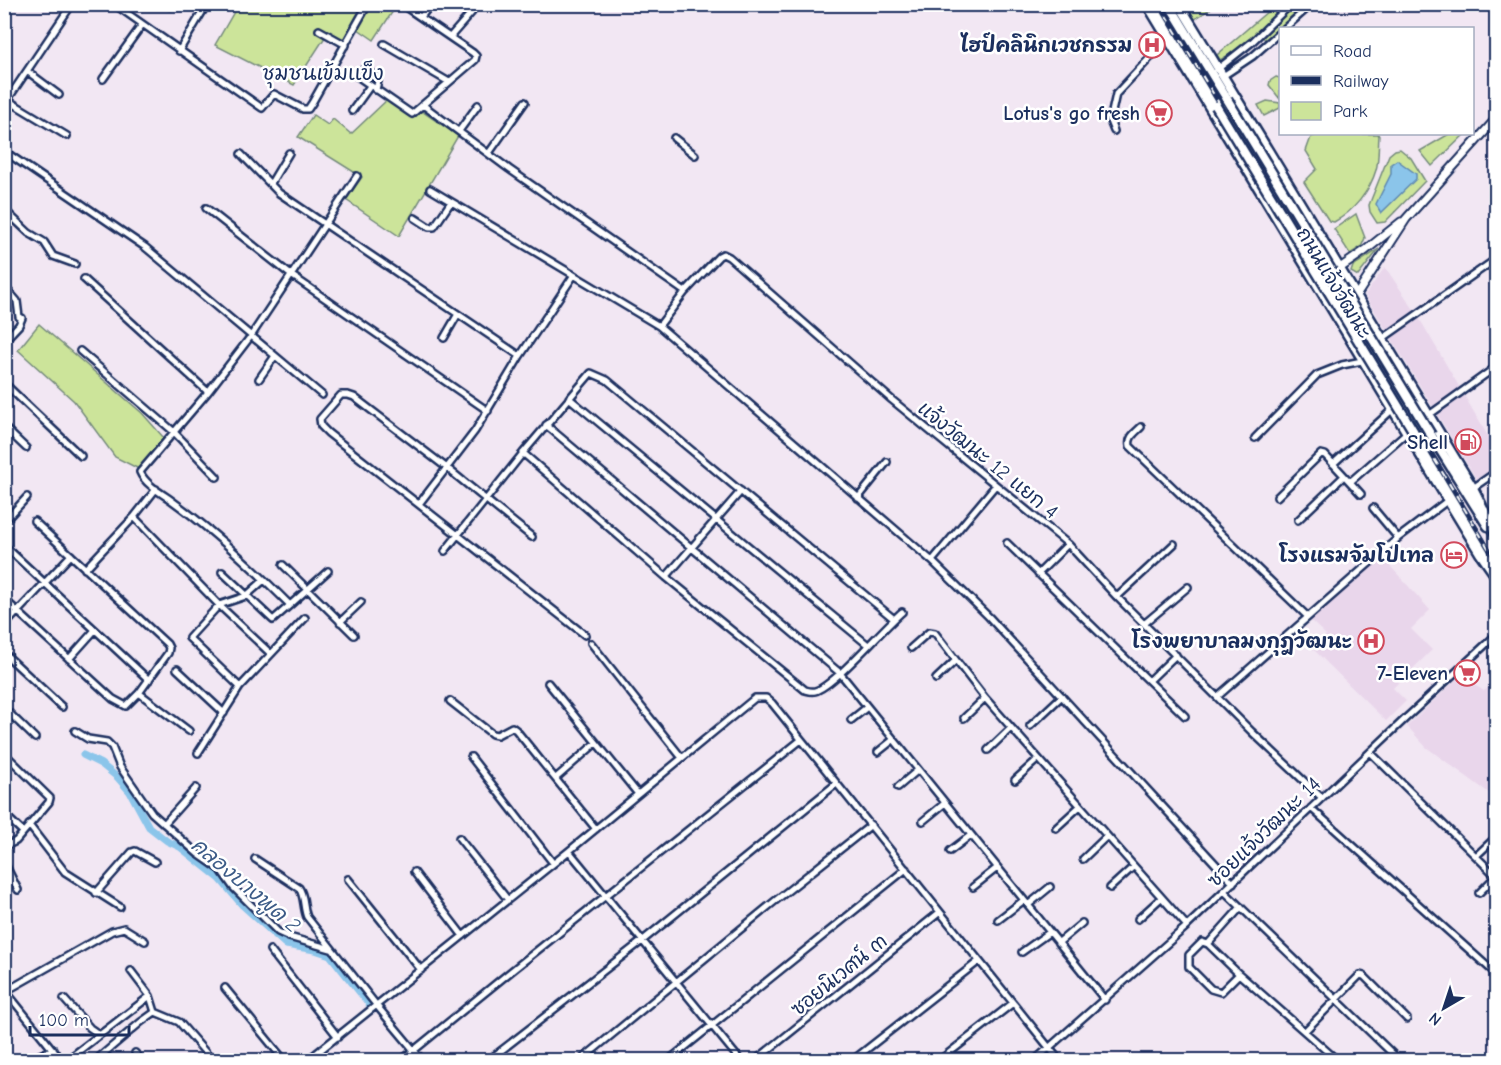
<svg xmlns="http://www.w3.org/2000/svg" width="1501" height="1065" viewBox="0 0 1501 1065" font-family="'Comic Neue','Playpen Sans Thai',sans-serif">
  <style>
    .built { fill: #e9d6eb }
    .green { fill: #cce49a; stroke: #748a7c; stroke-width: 1.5 }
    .water { fill: #8bc5ea; stroke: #5e89b2; stroke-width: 1.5 }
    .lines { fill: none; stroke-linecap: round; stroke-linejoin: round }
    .canal { stroke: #8bc5ea; stroke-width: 7 }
    .minor-casing { stroke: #1b2f5e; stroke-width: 10 }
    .tertiary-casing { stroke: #1b2f5e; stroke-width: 11 }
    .primary-casing { stroke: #1b2f5e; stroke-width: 13 }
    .minor { stroke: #fff; stroke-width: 5 }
    .tertiary { stroke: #fff; stroke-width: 7 }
    .primary { stroke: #fff; stroke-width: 8 }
    .rail-casing { stroke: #1b2f5e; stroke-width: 4.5 }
    .rail { stroke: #fff; stroke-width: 2; stroke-dasharray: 7; stroke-linecap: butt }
    .primary-bridge-casing { stroke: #1b2f5e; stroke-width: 13; stroke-linecap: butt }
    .primary-bridge { stroke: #fff; stroke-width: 8 }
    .labels { text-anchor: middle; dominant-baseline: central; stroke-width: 5; stroke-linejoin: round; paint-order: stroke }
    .poi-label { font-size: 20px; font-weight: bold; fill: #1b2f5e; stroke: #fff; text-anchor: end }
    .street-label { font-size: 20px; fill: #1b2f5e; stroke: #fff }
    .neighbourhood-label { font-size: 21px; fill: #1b2f5e; stroke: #fff }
    .water-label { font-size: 21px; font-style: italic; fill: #3d5c88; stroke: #fff }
  </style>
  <rect width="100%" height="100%" fill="#f2e7f3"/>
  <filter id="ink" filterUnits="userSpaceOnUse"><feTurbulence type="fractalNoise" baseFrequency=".0167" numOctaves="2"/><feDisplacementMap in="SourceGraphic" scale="12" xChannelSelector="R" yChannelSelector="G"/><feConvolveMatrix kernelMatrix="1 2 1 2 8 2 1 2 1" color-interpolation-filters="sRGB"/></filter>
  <g filter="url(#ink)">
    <!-- built -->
    <path class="built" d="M1385,267L1415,311L1496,450V465L1477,480L1365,295Z
      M1381,556L1430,610L1411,629L1432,650L1393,688L1406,701L1386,721L1312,648L1326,635L1309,619Z
      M1460,676L1484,691L1496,680V798L1426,747L1407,726Z"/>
    <!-- green -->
    <path class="green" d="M238,5H397L374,40L355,27L344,44L327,34L294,85L215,45Z
      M1186,5H1216L1195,19Z
      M1275,5H1288L1239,49L1220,60L1217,55Z
      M1294,5H1298L1300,9L1266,41L1262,36Z
      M1276,77L1280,78V99L1269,85L1270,81Z
      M388,99L412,117L420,110L458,136L399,236L346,200L362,177L298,137L313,115L328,125L333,119L351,134Z
      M1267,101L1280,103V108L1264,116L1258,105Z
      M1313,134H1378L1379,136C1378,147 1379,160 1376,170C1370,191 1353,212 1334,222L1329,221L1304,182L1317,169L1306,151L1311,137L1314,136Z
      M1449,134H1465L1432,166L1420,151Z
      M1400,149L1411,158L1425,181L1385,222L1377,223L1370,212L1369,205L1389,155L1395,150Z
      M1356,214L1365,238L1361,247L1350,254L1334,229Z
      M1379,249L1358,276L1351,272L1353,266Z
      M39,324L142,413L164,438L141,470L115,457L74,401L18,350Z"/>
    <!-- water -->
    <path class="water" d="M1397,160L1416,174V179L1381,213L1376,204L1391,174V164Z"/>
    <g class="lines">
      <!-- canal -->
      <path class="canal" d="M83,755L101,764L117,777L130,792L149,827L167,841L180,847L220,879L242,905L286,945L315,950L330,955L369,1004
        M411,1056L415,1060"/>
      <!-- minor casing -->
      <g class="minor-casing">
        <path id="minor" d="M114,4L262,108L274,94L303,109H308L312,103L368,4
          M168,4L170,6
          M421,17L431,4
          M1285,28L1312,4
          M319,30L346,45
          M450,37L472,12
          M384,44L449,82
          M179,51L207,4
          M1219,68L1252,42L1291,4
          M364,69L375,76L378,81L376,90
          M27,71L59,95
          M357,76L412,114L475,60L476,56L473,53L407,8
          M1223,76L1253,56L1280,32
          M103,79L142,25
          M4,98L67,136
          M4,105L72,4
          M423,105L509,169L685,292
          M352,111L370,86
          M459,131L478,105
          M1114,131L1110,121L1116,94L1161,46L1168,41
          M674,138L695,155
          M4,151L145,247L322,395
          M489,153L525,102
          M241,154L279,193L520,356
          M271,183L289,153
          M430,189L659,326L932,561L989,617L1233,883
          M206,208L291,275L488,411
          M4,210L9,214L4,219
          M9,214L29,233L44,242L53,256L75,264
          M415,218L429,227H434L451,202
          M84,279L208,392
          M4,286L17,301L19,317L22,318L19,325L4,341
          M659,326L685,292L719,256L723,254L729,257L892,400L1068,544L1117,597L1252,732L1322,798
          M444,338L458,314
          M1382,339L1496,259
          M80,351L173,431L217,477
          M259,379L275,356
          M4,383L81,456
          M569,398L868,645
          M1429,415L1496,367
          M546,425L840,673L1105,1000
          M4,427L26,448
          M1141,427C1135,433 1128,437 1130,446L1307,616
          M1255,438L1317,375L1342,365L1362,361
          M523,453L666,577L805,690C809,691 811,692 815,691C834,686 883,628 902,612
          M1333,464L1392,410
          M1350,482L1361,494
          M1473,488L1496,472
          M156,489L134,517L219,605L271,654
          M1277,497L1321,454L1325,455L1350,482L1406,433
          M858,498L887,462
          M419,504L475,431L520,356L574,275
          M1373,508L1398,538
          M1298,520L1344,476
          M4,522L27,497
          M532,537L447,468L354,397L348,395H341L320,419L321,426L328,433L585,635
          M1007,543L1185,716
          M7,548L149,680
          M445,551L523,453L591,373L607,380L894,619
          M932,561L995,486
          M283,565L354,635
          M85,569L134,517
          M328,571L290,605C252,567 214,531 171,500C161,493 145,484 140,472L208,392L251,336L357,176
          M222,572L273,620L290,605
          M1038,574L1068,544
          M666,577L741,491
          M1117,597L1174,544
          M4,599L113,699L126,706L139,693L168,653L169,648L167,644L34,521
          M340,622L361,602
          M1144,624L1188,587
          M4,626L71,555
          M591,643L682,758
          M911,648L929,632L935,633L985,698L1187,926
          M4,653L62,707
          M69,659L95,630
          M177,669L224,713
          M936,679L955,661
          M1150,680L1176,655
          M548,683L638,794
          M240,687L189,638L219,605L246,596L264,580
          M139,693L189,731
          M1217,697L1398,538L1447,501
          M450,701L492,734L497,735L512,727L516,730L596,829
          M4,708L35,738
          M964,718L985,698
          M851,720L866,708
          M1030,726L1062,696
          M75,731L88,739L107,742L112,747L120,767L152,813L198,854L221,870L233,887L278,932L289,937L331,949
          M988,750L1011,728
          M878,752L893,740
          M1370,752L1496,876
          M4,753L50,798L49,802L16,841L4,847
          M198,753L240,687L305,618
          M471,757L553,863
          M556,778L596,743
          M1015,780L1038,759
          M898,787L918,770
          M1311,808L1496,974
          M4,814L23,832
          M923,821L945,803
          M164,824L196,788
          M29,825L65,872L120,907
          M1056,828L1079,807
          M459,838L508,900
          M569,851L740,1060
          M950,851L971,835
          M1476,856L1493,840
          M255,859L299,888C305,896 303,908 307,917L377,1006L422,1060
          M1083,859L1106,837
          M4,862L18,890
          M414,872L463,936
          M348,879L421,970
          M973,887L997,868
          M1110,888L1133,867
          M1224,891L1399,1060
          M96,893L132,852L135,851L155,862
          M1479,893L1496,876
          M1028,905L1050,887
          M1138,919L1161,898
          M998,920L1024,900
          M1202,942L1208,944L1239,974L1221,992L1211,989L1189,967V955Z
          M1058,943L1082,923
          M1208,944L1241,907
          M270,950L338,1037
          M1022,952L1050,932
          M131,971L150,996L155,1012
          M1239,974L1337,1060
          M225,988L284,1060
          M4,989L61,1060
          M6,991L112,931L124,928L145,941
          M64,999L90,1028L100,1035
          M155,1012L179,1022L212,1060
          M1305,1031L1360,975L1364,976L1407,1019
          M135,1053L141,1060
          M29,1060L53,1049
          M67,1060L150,996
          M96,1060L141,1022L155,1012
          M308,1060L569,851L755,698H766L772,703L1059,1060
          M402,1060L509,973L801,740
          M489,1060L642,941L836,784
          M581,1060L775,901L871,825
          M669,1060L906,869
          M756,1060L940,912
          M853,1060L979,961
          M940,1060L1013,1003
          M1035,1060L1187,926L1406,718L1496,635"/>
      </g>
      <!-- tertiary casing -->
      <g class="tertiary-casing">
        <path id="tertiary" d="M1340,268L1366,250L1401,222
          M1356,296L1406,219L1496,119"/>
      </g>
      <!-- primary casing -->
      <g class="primary-casing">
        <path id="primary" d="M1147,4L1480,553L1496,576
          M1154,4L1216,106
          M1169,4L1227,99
          M1179,4L1473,488L1496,534
          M1431,435L1488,526
          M1420,442L1491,561"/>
      </g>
      <!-- minor -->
      <use href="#minor" class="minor"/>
      <!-- tertiary -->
      <use href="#tertiary" class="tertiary"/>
      <!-- primary -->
      <use href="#primary" class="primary"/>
      <!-- rail casing -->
      <g class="rail-casing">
        <path id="rail" d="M1159,4L1496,561"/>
      </g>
      <!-- rail -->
      <use href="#rail" class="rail"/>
      <!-- primary-bridge casing -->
      <g class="primary-bridge-casing">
        <path id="primary-bridge" d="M1227,99L1431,435
          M1216,106L1420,442"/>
      </g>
      <!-- primary-bridge -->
      <use href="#primary-bridge" class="primary-bridge"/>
    </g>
  </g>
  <!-- icons -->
  <defs>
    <g id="hospital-ring" transform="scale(1.35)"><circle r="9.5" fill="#fff" stroke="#d1495b" stroke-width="1.5"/><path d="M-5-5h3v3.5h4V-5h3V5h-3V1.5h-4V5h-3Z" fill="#d1495b"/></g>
    <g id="supermarket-ring" transform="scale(1.35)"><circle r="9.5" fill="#fff" stroke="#d1495b" stroke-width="1.5"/><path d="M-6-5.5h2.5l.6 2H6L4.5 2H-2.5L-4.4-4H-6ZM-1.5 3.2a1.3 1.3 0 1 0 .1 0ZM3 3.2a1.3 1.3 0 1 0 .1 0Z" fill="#d1495b"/></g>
    <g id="fuel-ring" transform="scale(1.35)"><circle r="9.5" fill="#fff" stroke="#d1495b" stroke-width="1.5"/><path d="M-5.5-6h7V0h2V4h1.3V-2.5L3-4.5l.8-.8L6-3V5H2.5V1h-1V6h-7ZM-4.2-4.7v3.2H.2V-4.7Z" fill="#d1495b"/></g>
    <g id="hotel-ring" transform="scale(1.35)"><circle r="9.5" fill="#fff" stroke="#d1495b" stroke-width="1.5"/><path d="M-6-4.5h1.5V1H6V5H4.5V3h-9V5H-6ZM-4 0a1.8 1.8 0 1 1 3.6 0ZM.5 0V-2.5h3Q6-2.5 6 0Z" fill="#d1495b"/></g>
  </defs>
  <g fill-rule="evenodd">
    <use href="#hospital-ring" x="1152" y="45"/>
    <use href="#supermarket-ring" x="1159" y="113"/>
    <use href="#fuel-ring" x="1468" y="442"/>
    <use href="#hotel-ring" x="1454" y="555"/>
    <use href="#hospital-ring" x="1371" y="641"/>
    <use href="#supermarket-ring" x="1467" y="673"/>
  </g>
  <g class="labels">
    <!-- poi labels -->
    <g class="poi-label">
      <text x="1132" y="45">ไฮป์คลินิกเวชกรรม</text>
      <text x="1140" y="113">Lotus's go fresh</text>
      <text x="1448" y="442">Shell</text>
      <text x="1434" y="555">โรงแรมจัมโปเทล</text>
      <text x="1352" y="641">โรงพยาบาลมงกุฎวัฒนะ</text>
      <text x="1448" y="673">7-Eleven</text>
    </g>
    <!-- street labels -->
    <g class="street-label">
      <text transform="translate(1334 283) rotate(59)">ถนนแจ้งวัฒนะ</text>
      <text transform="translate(988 460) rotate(39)">แจ้งวัฒนะ 12 แยก 4</text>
      <text transform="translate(1264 832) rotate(-44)">ซอยแจ้งวัฒนะ 14</text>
      <text transform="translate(839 975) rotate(-39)">ซอยนิเวศน์ ๓</text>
    </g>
    <!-- neighbourhood labels -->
    <g class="neighbourhood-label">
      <text x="323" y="73">ชุมชนเข้มแข็ง</text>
    </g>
    <!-- water labels -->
    <g class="water-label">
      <text transform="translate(246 885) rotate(40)">คลองบางพูด 2</text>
    </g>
  </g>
  <!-- margin -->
  <rect width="1501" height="1065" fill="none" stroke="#fff" stroke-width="24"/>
  <rect x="12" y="12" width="1477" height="1041" fill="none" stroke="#1b2f5e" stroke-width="2" filter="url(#ink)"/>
  <!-- legend -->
  <rect x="1279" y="27" width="195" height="108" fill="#ffffff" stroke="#a4acbf" stroke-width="1.5"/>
  <rect x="1291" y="46" width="30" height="9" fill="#ffffff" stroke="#a4acbf" stroke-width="1.5"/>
  <text x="1333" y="57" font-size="18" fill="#1b2f5e">Road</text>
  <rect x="1291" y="76" width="30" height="9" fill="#1b2f5e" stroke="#a4acbf" stroke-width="1.5"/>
  <text x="1333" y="87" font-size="18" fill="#1b2f5e">Railway</text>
  <rect x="1291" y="102" width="30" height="18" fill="#cce49a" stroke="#a4acbf" stroke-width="1.5"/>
  <text x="1333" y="117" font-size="18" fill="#1b2f5e">Park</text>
  <!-- north arrow -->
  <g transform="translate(1444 1008) rotate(219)" stroke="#ffffff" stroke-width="4.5" paint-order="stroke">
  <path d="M0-4.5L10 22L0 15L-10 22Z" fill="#1b2f5e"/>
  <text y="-9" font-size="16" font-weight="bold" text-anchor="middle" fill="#1b2f5e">N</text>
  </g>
  <!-- scale -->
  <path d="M30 1026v9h99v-9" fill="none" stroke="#1b2f5e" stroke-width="3"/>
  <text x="39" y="1026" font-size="18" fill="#1b2f5e" stroke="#ffffff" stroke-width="4.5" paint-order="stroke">100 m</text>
</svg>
